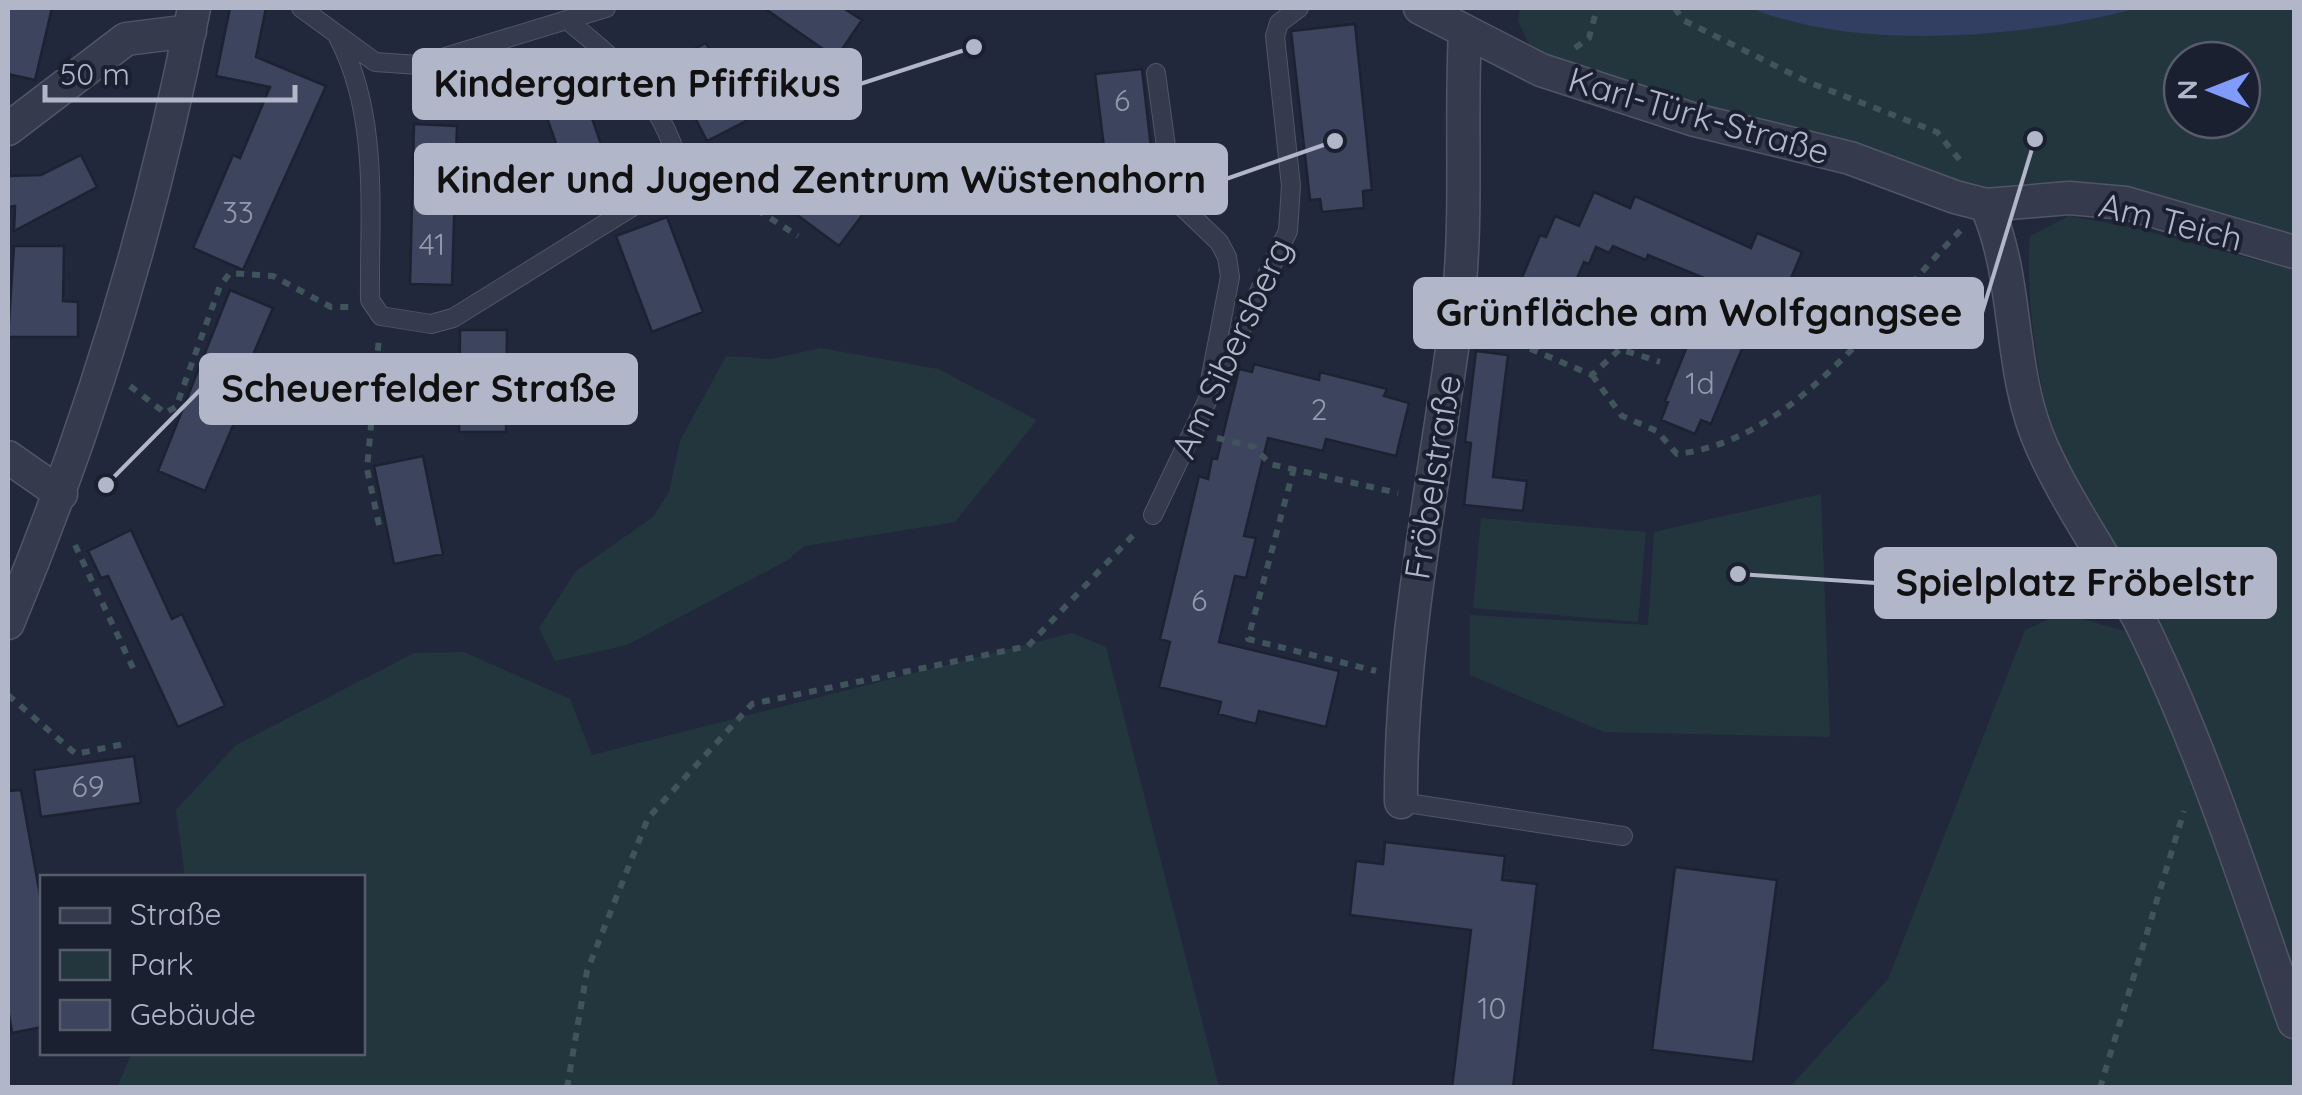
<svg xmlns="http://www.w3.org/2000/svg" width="2302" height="1095" viewBox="0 0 2302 1095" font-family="Quicksand,sans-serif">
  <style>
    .green { fill: #23363d; fill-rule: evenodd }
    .water { fill: #323e62 }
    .building { fill: #3d445d; stroke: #1d2233; stroke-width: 2.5 }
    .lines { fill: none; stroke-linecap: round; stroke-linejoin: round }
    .service-casing { stroke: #515667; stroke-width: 20 }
    .minor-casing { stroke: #515667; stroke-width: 35 }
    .path { stroke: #41535b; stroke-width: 6; stroke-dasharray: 8 8; stroke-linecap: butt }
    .service { stroke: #353b4c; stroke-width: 18 }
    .minor { stroke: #353b4c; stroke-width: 32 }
    .labels { text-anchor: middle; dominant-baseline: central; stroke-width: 8; stroke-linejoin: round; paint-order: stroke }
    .number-label { font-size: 30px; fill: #949aad }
    .street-label { font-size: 35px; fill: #b1b6c8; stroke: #1b2031 }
    .leader { fill: none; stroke: #b1b6c8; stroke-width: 4 }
    .callout-dot { fill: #b1b6c8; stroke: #1b2031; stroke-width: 4 }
    .callout { fill: #b1b6c8; stroke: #b1b6c8; stroke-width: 4 }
    .callout-label { font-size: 38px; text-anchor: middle; font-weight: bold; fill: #111 }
  </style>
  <rect width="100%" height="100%" fill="#21283c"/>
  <!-- green -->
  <path class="green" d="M1520,8H2294V252L2126,203L1986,205L1541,70L1518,21ZM2182,60H2242V120H2182Z
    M2069,216L2135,228L2294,270V990L2054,447C2039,378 2025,306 2030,236Z
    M821,348L938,369L1037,420L955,522L805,546L786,561L627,645L555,661L539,628L576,571L653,517L669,492L680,441L726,356L771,359Z
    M1821,494L1830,737L1604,732L1470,675V615L1648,625L1654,532Z
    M1481,518L1646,532L1638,622L1473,608Z
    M2062,613L2128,632L2191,752L2294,1034V1087L1789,1088L1888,979L2025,630Z
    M1072,633L1106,647L1219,1087H117L132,1053L362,1052V878L185,877L176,810L236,745L414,653L464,652L570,699L592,755Z"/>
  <!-- water -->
  <path class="water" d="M1751,8H2139C2027,37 1860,53 1751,8Z"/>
  <!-- building -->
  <path class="building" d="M8,8H52L35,80L8,74Z
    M230,8H266L256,57L326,86L243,270L193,248L233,155L240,158L270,87L216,76Z
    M764,8H843L862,20L836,58Z
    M1355,24L1372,190L1363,191L1364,208L1322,212L1320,199L1310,200L1291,31Z
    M706,43L746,121L707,141L667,63Z
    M1142,69L1156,191L1110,196L1095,74Z
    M586,101L616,187L576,201L546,115Z
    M414,124L457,126L452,285L410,284Z
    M789,145L869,206L839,246L758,186Z
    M81,155L97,187L14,231L15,206L8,207V176L41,175Z
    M1594,192L1630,208L1635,196L1751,248L1757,233L1802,252L1784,295L1767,288L1711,424L1701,420L1695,434L1661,420L1668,402L1665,401L1700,314L1691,310L1704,278L1648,255L1646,260L1613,246L1609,253L1596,247L1589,264L1584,262L1556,327L1551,326L1546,337L1510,321L1517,303L1512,301L1540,235L1546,237L1555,216L1579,226Z
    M667,217L703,312L652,332L616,236Z
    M14,246H64L63,301L78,302V337H8Z
    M230,290L273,308L235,397L244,400L205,491L158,471Z
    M460,330H507L506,432H459Z
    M1476,351L1508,355L1493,477L1527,481L1523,511L1464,505L1471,443L1465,442Z
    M1254,364L1319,380L1320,372L1387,389L1384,396L1409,403L1396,456L1326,439L1323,451L1268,438L1244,536L1256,538L1246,578L1235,576L1219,642L1339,671L1326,727L1259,711L1256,724L1218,714L1221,702L1159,687L1170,642L1160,639L1199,476L1208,479L1212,458L1217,459L1239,369L1252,372Z
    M423,456L443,554L394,564L374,466Z
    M131,530L172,619L182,614L225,706L178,727L108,576L101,578L88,551Z
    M134,756L141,803L41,817L34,770Z
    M21,790L42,906V1027L12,1033L8,1008V791Z
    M1385,842L1505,856L1502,880L1537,884L1513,1088H1452L1471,930L1350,915L1356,861L1383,864Z
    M1675,867L1777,880L1753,1062L1652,1050Z"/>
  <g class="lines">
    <!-- service casing -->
    <g class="service-casing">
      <path id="service" d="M301,8L375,62L419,65L606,8
        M338,37C380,117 369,212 370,300L381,316L431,324L453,318L682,176C665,103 624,66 568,21
        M1156,73L1173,198L1219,242L1227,257L1230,277L1210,381
        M1153,515L1288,231L1291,186L1275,36L1279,23L1299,8
        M1401,802L1623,836"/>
    </g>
    <!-- minor casing -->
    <g class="minor-casing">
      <path id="minor" d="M1420,8L1541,70L1695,120L1850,158L1955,197L1986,205L2069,198L2126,203L2294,252
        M8,129L126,39L190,31
        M1986,205C2020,281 2007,370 2042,447C2071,512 2115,569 2146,633C2206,758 2248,891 2294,1022
        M8,457L61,494
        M8,623C91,424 153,219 194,8
        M1401,802C1400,639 1435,481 1456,320C1469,225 1460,128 1465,32"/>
    </g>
    <!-- path -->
    <path class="path" d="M1675,8L1683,20L1808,82L1937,132L1963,164
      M1575,48L1589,38L1597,8
      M703,175L798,236
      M1486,330L1592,375L1620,349L1660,362
      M1592,375L1622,416L1657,431L1677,454C1798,440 1882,309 1961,230
      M130,386L165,413L176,407L220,286L230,273L273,276L331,307H349
      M1217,438L1254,447L1270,464L1398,493
      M1294,468L1248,639L1376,671
      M379,525L367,469L379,338
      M75,545L134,670
      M8,695L76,754L129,743
      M567,1088L587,971L648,818L752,704L1028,646L1138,530
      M2100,1088L2184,811"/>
    <!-- service -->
    <use href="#service" class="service"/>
    <!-- minor -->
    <use href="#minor" class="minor"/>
  </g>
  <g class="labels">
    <!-- number labels -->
    <g class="number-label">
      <text x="1122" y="100">6</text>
      <text x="238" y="212">33</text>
      <text x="432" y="244">41</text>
      <text x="1700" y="383">1d</text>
      <text x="1319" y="409">2</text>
      <text x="1199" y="600">6</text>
      <text x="88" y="786">69</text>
      <text x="1492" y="1008">10</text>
    </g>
    <!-- street labels -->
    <g class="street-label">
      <text transform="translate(1699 115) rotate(16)">Karl-Türk-Straße</text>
      <text transform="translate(2171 221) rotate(14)">Am Teich</text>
      <text transform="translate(1231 348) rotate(-65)">Am Sibersberg</text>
      <text transform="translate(1432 477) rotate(-81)">Fröbelstraße</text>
    </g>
  </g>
  <!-- callouts -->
  <path class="leader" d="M974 47L860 84M1335 141L1226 179M2035 139L1982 313M106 485L201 389M1738 574L1876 583"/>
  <g class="callout-dot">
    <circle cx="974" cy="47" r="10"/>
    <circle cx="1335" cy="141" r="10"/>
    <circle cx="2035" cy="139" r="10"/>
    <circle cx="106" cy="485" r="10"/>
    <circle cx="1738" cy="574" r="10"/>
  </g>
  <g class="callout">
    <rect x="414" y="50" width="446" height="68" rx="10"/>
    <rect x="416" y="145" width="810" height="68" rx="10"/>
    <rect x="1415" y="279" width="567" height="68" rx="10"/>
    <rect x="201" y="355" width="435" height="68" rx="10"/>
    <rect x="1876" y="549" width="399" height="68" rx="10"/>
  </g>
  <g class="callout-label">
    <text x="637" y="97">Kindergarten Pfiffikus</text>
    <text x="821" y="193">Kinder und Jugend Zentrum Wüstenahorn</text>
    <text x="1699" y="326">Grünfläche am Wolfgangsee</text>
    <text x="419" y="402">Scheuerfelder Straße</text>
    <text x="2075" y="596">Spielplatz Fröbelstr</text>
  </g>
  <!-- border -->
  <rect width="2302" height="1095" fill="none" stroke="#b1b6c8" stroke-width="20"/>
  <!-- legend -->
  <rect x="40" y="875" width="325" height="180" fill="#1b2031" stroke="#575c6d" stroke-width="2.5"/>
  <rect x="60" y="908" width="50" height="15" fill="#353b4c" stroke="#575c6d" stroke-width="2.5"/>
  <text x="130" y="925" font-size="30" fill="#b1b6c8">Straße</text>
  <rect x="60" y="950" width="50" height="30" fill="#23363d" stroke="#575c6d" stroke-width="2.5"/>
  <text x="130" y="975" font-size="30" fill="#b1b6c8">Park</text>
  <rect x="60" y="1000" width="50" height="30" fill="#3d445d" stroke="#575c6d" stroke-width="2.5"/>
  <text x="130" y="1025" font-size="30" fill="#b1b6c8">Gebäude</text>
  <!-- north arrow -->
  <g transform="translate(2212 90) rotate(270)"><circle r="48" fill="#1b2031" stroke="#575c6d" stroke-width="2.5"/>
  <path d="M0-8L18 38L0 25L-18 38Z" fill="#819bfd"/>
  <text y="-15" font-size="28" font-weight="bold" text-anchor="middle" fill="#b1b6c8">N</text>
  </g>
  <!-- scale -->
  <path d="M45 85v15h250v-15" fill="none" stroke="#b1b6c8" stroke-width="5"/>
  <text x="60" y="85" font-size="30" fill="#b1b6c8" stroke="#1b2031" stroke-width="8" paint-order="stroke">50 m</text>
</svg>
